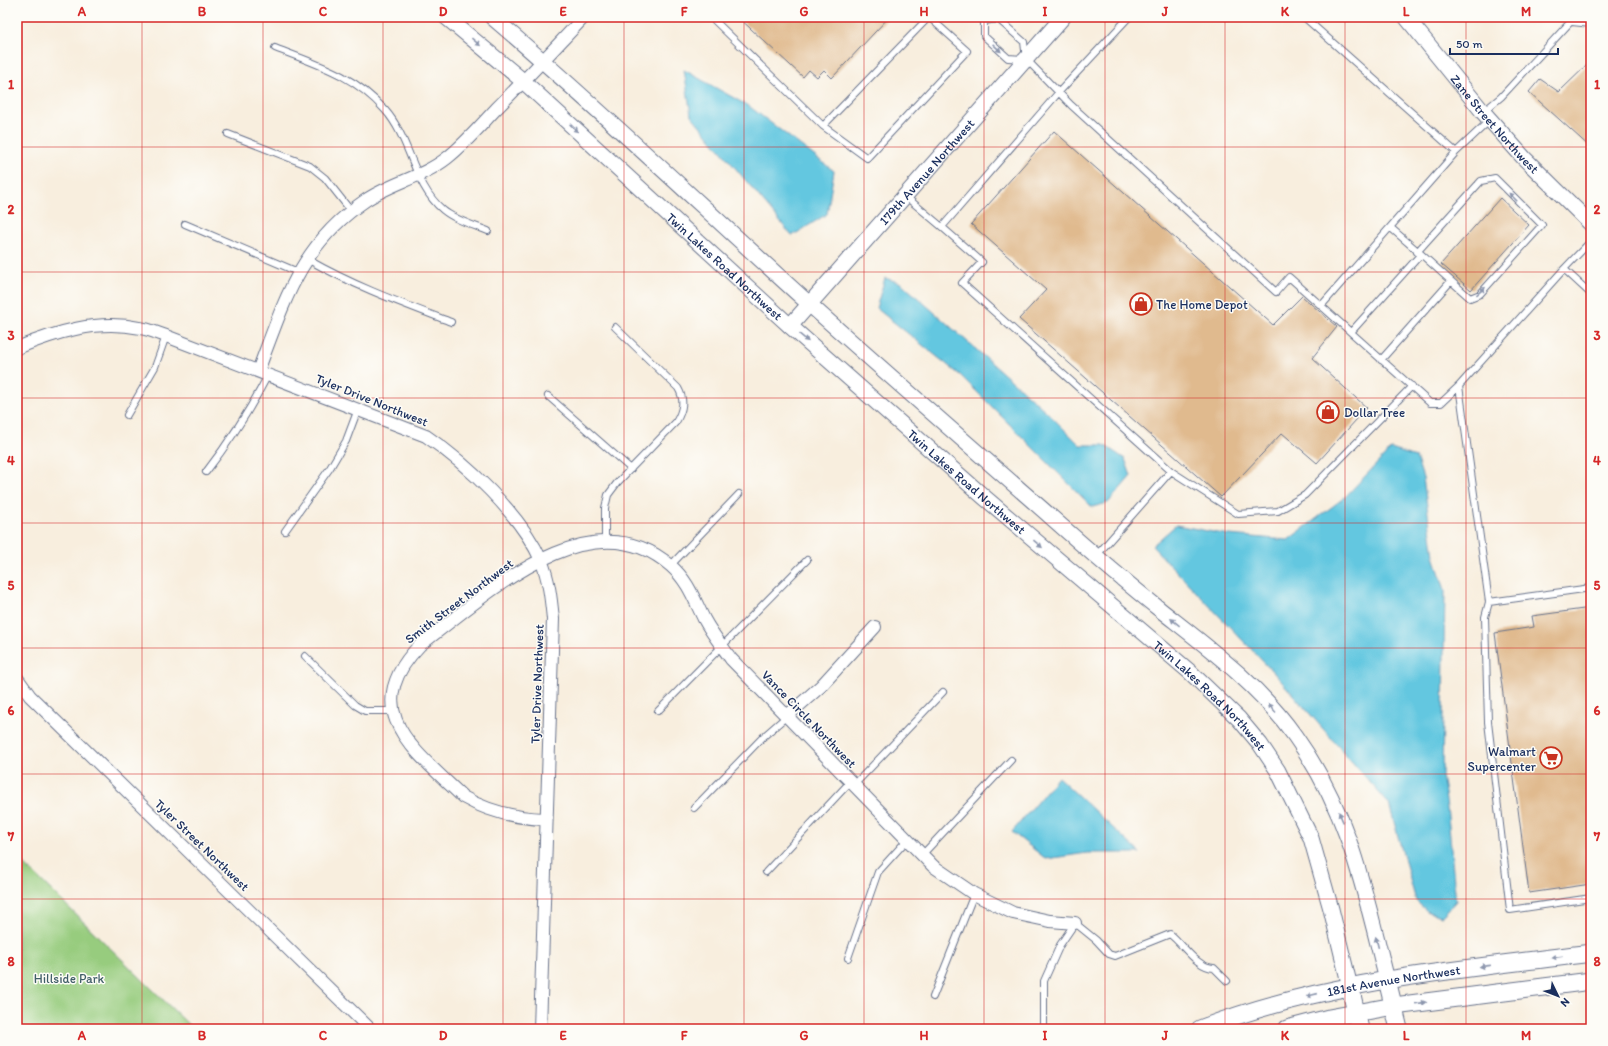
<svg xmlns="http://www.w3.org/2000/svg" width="1608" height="1046" viewBox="0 0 1608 1046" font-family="Itim,sans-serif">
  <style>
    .green { fill: #97cc7e; stroke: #597e6e }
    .water { fill: #63c7e0; stroke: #3f7b9f }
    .building { fill: #e0ba8e }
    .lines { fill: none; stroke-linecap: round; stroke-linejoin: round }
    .service-casing { stroke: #68728b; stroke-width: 8 }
    .minor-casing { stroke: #68728b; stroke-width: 14 }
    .tertiary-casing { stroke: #68728b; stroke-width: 17 }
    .secondary-casing { stroke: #68728b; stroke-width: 19 }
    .service { stroke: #fff; stroke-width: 6 }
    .minor { stroke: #fff; stroke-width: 12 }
    .tertiary { stroke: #fff; stroke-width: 15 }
    .secondary { stroke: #fff; stroke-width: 17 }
    .oneway { fill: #8d97ae }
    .grid { fill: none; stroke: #d62828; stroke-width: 1; stroke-opacity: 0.55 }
    .labels { text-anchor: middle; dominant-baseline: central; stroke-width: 3; stroke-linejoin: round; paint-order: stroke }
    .street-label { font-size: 13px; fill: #1b2f5e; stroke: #fdfcf7 }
    .poi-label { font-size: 13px; fill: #1b2f5e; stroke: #fdfcf7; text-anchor: start }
    .park-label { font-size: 13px; fill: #405e68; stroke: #fdfcf7 }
    .neatline { fill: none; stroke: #d62828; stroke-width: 1.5 }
    .grid-label { font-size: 13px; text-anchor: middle; font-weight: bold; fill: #d62828 }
  </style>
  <rect width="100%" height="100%" fill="#fdfcf7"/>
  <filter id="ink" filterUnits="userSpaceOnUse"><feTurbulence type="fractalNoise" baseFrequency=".025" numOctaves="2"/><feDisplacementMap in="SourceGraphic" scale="8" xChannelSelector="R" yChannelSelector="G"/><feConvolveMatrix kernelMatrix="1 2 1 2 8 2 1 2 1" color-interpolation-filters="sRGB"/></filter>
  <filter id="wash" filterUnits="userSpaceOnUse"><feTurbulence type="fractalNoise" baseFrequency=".012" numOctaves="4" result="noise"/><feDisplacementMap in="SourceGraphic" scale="16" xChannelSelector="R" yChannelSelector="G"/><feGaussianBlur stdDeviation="0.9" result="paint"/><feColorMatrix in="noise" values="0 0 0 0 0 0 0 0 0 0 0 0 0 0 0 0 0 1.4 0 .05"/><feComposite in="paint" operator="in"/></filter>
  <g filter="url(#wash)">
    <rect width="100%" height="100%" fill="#f8eede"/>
    <!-- green -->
    <path class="green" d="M17,857L193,1029H17Z"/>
    <!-- water -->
    <path class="water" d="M684,70L750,107L834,171L827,214L792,236L691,115Z
      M885,278L901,283L1047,412L1080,445H1104L1125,459L1131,476L1108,503L1092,507L960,375L876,308Z
      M1391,449L1416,457L1423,478L1434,556L1445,590L1442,776C1450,817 1451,859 1456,901L1442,916L1428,912L1416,901L1389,804L1274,673L1152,546L1176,525L1229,535L1288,540L1345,497Z
      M1058,777L1140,853H1087L1046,859L1012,832Z"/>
    <g id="blocks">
      <!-- building -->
      <path class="building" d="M738,17H889L832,78L824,70L817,77L809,70L803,77Z
        M1591,61V148L1529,92L1540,79L1559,92Z
        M1054,131L1273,325L1302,296L1337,327L1312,358L1367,408L1317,463L1282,433L1221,497L1019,319L1046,290L971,224Z
        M1500,198L1529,225L1471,290L1441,264Z
        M1591,608V884L1529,893L1495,633L1534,627L1532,616Z"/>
    </g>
  </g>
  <g filter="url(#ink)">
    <use href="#blocks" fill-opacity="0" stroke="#68728b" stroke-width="1"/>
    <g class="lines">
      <!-- service casing -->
      <g class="service-casing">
        <path id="service" d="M711,17L823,126
          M929,17L967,51L867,158L823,126Z
          M978,17L984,21L998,19L1024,42L1026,59L1071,105L1276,292L1289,277L1430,403H1441L1459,386L1489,602L1485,617L1488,722L1510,910L1591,898
          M1129,17L1059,92L942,227L982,262L962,283L1171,471L1238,514L1278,511L1305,495L1412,386
          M1304,17L1456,152
          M986,19L984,21V36L1008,58L1024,59
          M1572,22L1591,24
          M275,48C318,65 353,74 385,110C411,139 413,185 443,210C455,220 473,225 488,231
          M1483,112L1501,97L1575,17
          M228,134L310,166L325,178L351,211
          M905,196L942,227
          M185,224L298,272
          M1417,252L1481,181L1495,178L1542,225L1480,294L1470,298L1451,281
          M307,259C354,286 401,303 451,322
          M1564,269L1591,241
          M1321,306L1456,152L1490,120
          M1351,332L1421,254L1391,228
          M1381,360L1451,281L1421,254
          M1459,386L1564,269L1591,294
          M548,396L631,469
          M127,415L155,367L166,336
          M206,472C230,441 250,410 268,375
          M285,531L330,468L346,441L358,409
          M605,541V508L608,495L617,483L676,422C683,410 685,400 678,388L615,327
          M1096,556L1171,471
          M670,566L739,494
          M1489,602L1591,588
          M305,656L355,705L365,711H394
          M658,711L807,560
          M854,785L943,692
          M694,808L763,737L787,716
          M922,855L1011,760
          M766,872L850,782
          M848,958L878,872L907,840
          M933,997L974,894
          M1044,1026V981L1060,945L1075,923L1096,940L1109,954L1115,956L1170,934C1183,944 1197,968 1214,968L1227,981"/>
      </g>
      <!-- minor casing -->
      <g class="minor-casing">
        <path id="minor" d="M17,348C56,332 97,319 140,328C148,329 157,333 166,336L426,436C466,463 521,515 541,560C549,579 551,599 553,619L540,1029
          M258,371C285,300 300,245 366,200C391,183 423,177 447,158C465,144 480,126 496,109C526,79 555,48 584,17
          M17,678L30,696L370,1029
          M787,716L821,686L875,627
          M545,819C516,818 489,812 463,797C416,751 356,711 420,645C484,597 590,495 671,566C688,581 694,599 704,619C712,634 722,646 731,659L933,866L974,894L1013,913L1050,921L1075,923"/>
      </g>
      <!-- tertiary casing -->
      <g class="tertiary-casing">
        <g id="tertiary">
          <path id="s1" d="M446,17L523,81L790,326L984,497L1190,672L1239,719L1260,744L1278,771L1311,838L1331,909L1350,987"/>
          <path d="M492,17C600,109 702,207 807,302C887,374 969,445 1050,516C1087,549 1124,581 1163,612C1210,649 1260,686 1295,736C1350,813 1364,890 1387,980"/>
          <path id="s2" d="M1406,17L1483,112L1524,158L1591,224"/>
          <path id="s3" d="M790,326L1063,17"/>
        </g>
      </g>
      <!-- secondary casing -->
      <g class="secondary-casing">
        <g id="secondary">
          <path d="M1387,980L1399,1029"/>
          <path d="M1350,987L1360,1029"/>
          <path id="s4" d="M1200,1029C1325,980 1460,970 1591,953"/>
          <path d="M1287,1029L1329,1018L1394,1006L1591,981"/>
        </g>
      </g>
      <!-- service -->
      <use href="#service" class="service"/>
      <!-- minor -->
      <use href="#minor" class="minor"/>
      <!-- tertiary -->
      <use href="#tertiary" class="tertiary"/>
      <!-- secondary -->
      <use href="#secondary" class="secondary"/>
    </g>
    <!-- one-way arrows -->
    <defs><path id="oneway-solid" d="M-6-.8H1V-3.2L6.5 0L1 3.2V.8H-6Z"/></defs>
    <g class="oneway">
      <use href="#oneway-solid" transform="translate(476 42) rotate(40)"/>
      <use href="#oneway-solid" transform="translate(997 48) rotate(43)"/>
      <use href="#oneway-solid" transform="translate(574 128) rotate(43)"/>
      <use href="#oneway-solid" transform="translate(1513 197) rotate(-135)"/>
      <use href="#oneway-solid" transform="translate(1481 291) rotate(-40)"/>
      <use href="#oneway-solid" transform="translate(804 338) rotate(41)"/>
      <use href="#oneway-solid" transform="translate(1038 544) rotate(40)"/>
      <use href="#oneway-solid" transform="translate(1175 622) rotate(-141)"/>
      <use href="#oneway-solid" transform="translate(1272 708) rotate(-131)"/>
      <use href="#oneway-solid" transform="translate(1341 817) rotate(-113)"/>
      <use href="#oneway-solid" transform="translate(1377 942) rotate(-104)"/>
      <use href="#oneway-solid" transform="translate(1557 957) rotate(173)"/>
      <use href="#oneway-solid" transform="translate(1485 966) rotate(173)"/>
      <use href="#oneway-solid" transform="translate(1312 995) rotate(167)"/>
      <use href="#oneway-solid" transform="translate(1421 1003) rotate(-7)"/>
    </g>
  </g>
  <!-- grid -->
  <path class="grid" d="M142,17V1029M263,17V1029M383,17V1029M503,17V1029M624,17V1029M744,17V1029M864,17V1029M984,17V1029M1105,17V1029M1225,17V1029M1345,17V1029M1466,17V1029M17,147H1591M17,272H1591M17,398H1591M17,523H1591M17,648H1591M17,774H1591M17,899H1591"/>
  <!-- icons -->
  <defs>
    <g id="shop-ring" transform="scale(1.15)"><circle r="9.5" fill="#fdfcf7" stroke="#c8321e" stroke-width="1.5"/><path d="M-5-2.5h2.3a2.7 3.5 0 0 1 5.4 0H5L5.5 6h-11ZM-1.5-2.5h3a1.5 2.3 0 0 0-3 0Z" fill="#c8321e"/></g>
    <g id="supermarket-ring" transform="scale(1.15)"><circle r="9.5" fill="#fdfcf7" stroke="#c8321e" stroke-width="1.5"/><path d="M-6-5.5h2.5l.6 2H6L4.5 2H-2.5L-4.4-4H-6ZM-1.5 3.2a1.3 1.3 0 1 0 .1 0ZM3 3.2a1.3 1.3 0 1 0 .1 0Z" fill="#c8321e"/></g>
  </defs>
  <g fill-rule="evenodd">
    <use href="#shop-ring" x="1141" y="304"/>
    <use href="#shop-ring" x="1328" y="412"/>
    <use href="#supermarket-ring" x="1551" y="758"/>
  </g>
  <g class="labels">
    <!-- street labels -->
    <g class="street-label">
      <text stroke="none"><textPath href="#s2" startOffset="139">Zane Street Northwest</textPath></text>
      <text stroke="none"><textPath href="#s3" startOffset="206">179th Avenue Northwest</textPath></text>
      <text stroke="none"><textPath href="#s1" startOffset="374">Twin Lakes Road Northwest</textPath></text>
      <text transform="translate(372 400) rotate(22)">Tyler Drive Northwest</text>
      <text stroke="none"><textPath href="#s1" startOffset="698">Twin Lakes Road Northwest</textPath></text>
      <text transform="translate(459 601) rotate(-37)">Smith Street Northwest</text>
      <text transform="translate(537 684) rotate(-88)">Tyler Drive Northwest</text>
      <text stroke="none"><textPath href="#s1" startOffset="1022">Twin Lakes Road Northwest</textPath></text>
      <text transform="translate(809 719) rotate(46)">Vance Circle Northwest</text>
      <text transform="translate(202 845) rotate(44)">Tyler Street Northwest</text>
      <text stroke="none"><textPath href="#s4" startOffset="200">181st Avenue Northwest</textPath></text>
    </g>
    <!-- poi labels -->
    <g class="poi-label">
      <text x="1156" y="304">The Home Depot</text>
      <text x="1344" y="412">Dollar Tree</text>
      <text x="1536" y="751" text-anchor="end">Walmart<tspan x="1536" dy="15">Supercenter</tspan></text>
    </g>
    <!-- park labels -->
    <g class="park-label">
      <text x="69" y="978">Hillside Park</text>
    </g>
  </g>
  <!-- margin -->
  <rect width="1608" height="1046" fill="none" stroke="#fdfcf7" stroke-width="44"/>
  <!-- north arrow -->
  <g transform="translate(1558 996) rotate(133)" stroke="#fdfcf7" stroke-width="3" paint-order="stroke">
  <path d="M0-3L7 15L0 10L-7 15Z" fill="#1b2f5e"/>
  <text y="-6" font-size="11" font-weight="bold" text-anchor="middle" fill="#1b2f5e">N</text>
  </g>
  <!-- scale -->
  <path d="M1450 48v6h108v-6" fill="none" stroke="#1b2f5e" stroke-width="2"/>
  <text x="1456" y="48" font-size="12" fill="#1b2f5e" stroke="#fdfcf7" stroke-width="3" paint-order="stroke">50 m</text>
  <rect x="22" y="22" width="1564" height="1002" class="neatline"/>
  <g class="grid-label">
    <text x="82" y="16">A</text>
    <text x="202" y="16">B</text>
    <text x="323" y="16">C</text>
    <text x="443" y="16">D</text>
    <text x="563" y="16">E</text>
    <text x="684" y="16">F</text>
    <text x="804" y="16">G</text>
    <text x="924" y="16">H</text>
    <text x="1045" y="16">I</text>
    <text x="1165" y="16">J</text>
    <text x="1285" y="16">K</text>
    <text x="1406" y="16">L</text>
    <text x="1526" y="16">M</text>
    <text x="11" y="89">1</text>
    <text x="1597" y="89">1</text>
    <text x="11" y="214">2</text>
    <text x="1597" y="214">2</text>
    <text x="11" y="340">3</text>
    <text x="1597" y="340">3</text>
    <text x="11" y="465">4</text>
    <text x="1597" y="465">4</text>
    <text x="11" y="590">5</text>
    <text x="1597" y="590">5</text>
    <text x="11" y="715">6</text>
    <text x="1597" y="715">6</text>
    <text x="11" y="841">7</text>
    <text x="1597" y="841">7</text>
    <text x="11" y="966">8</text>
    <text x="1597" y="966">8</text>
    <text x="82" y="1040">A</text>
    <text x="202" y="1040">B</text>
    <text x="323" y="1040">C</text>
    <text x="443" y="1040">D</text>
    <text x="563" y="1040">E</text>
    <text x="684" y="1040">F</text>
    <text x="804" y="1040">G</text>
    <text x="924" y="1040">H</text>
    <text x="1045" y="1040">I</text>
    <text x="1165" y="1040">J</text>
    <text x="1285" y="1040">K</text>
    <text x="1406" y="1040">L</text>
    <text x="1526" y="1040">M</text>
  </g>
</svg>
